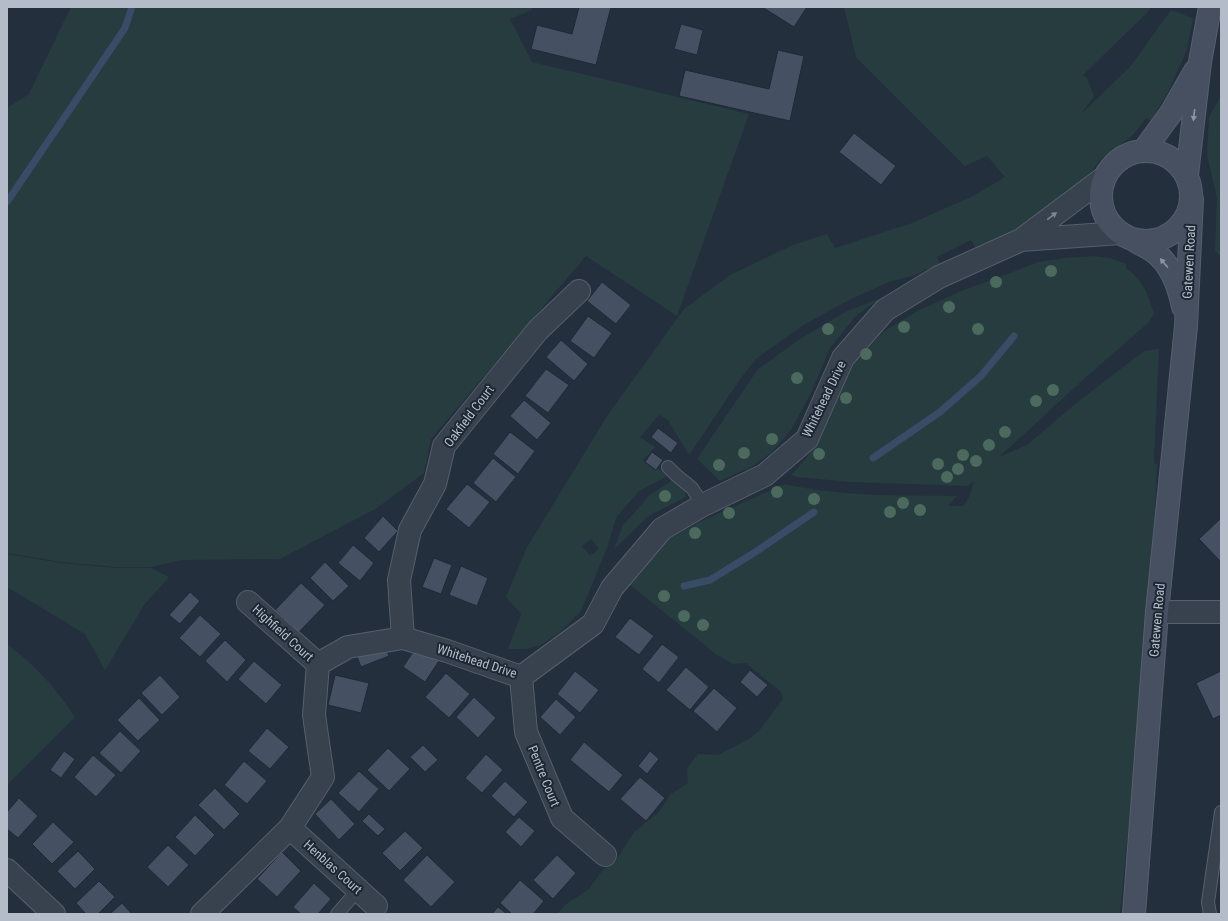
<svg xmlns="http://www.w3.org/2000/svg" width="1228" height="921" viewBox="0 0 1228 921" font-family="'Roboto Condensed',sans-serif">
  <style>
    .green { fill: #263c3f; fill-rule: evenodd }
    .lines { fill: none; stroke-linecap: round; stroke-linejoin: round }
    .stream { stroke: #394c67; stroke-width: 7 }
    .building { fill: #455162; stroke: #1f2835 }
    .lane-casing { stroke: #565f6c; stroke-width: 14 }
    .street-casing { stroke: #565f6c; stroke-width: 24 }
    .secondary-casing { stroke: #565f6c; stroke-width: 24 }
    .lane { stroke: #38414e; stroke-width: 12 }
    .street { stroke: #38414e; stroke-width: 22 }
    .secondary { stroke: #465061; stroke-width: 22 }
    .tree { fill: #4b6a5d }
    .oneway { fill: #8e96a5 }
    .oneway2 { fill: #7c8592 }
    .labels { text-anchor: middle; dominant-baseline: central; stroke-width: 4; stroke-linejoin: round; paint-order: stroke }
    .street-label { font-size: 13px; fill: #b4bcc9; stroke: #1d2633 }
  </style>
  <rect width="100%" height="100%" fill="#242f3e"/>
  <!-- green -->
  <path class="green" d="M71,7H532V10L510,19L532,62L749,114L677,316L586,256L431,439L424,473L377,508L280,559L182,560L150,567H116L61,562L7,553V108L29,94Z
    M844,7H1151L1148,12L1083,75L1087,78L1094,96L1081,114L1130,67L1171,10L1193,18L1187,50L1169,90L1151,121L1146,118L1133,135L1099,161L1087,178L1020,231L976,249L971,240L937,257L940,264L912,276L889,282L849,300L805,324L757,358L741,378L690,454L687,452L668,420L659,415L640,437L655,447L643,461L656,470L657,468L668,476L639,491L616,518L607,548L581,611L560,632L541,645L526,649H508L521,614L506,597L526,549L607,416L684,309L730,275L793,245L827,234L835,248L912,223L973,196L1005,177L987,156L965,166L856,57ZM591,539L599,549L590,556L582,546Z
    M1221,96V256L1215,251L1217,198L1207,155L1209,117Z
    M1092,256L1110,258L1126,264V268C1143,281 1148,293 1154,314L1148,323L1084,379L999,457L1027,445L1075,404L1144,351L1159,349L1154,462L1157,465L1155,509L1132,791L1120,914H557L565,905L589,889L602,871L616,860L634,832L658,813L671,794L688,783L687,768L698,754L718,755L749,739L759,731L783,699L781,692L746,663L733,664L717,655L629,584L667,540L699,522L785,484C841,497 899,495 957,496L948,506H963L969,497L974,481L968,486L851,482L797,477L791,475L802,463L816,446L840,388L854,364L883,332L917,311L959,292L1039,262L1065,258Z
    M881,298L857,315L830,348L811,393L791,430L772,452L751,467L720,481L697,459L758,369L800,339L847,311Z
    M674,479L685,489L686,497L650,515L614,549L623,525L650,495Z
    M7,554L61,563L116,568H151L169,577L144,605L105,670L85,634L7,587Z
    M7,644C34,664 57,689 75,717L7,785Z"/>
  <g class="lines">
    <!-- stream -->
    <path class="stream" d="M7,202L125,28L132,7
      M873,458L940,412L981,376L1014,336
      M684,586L710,580L757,551L814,512"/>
  </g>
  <!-- building -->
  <path class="building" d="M579,7H611L596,65L531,49L537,25L572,34Z
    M762,7H807L794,27Z
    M681,24L703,30L697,55L674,49Z
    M778,50L804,56L790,121L679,96L685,70L769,89Z
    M854,133L896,166L881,185L839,152Z
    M602,282L631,305L616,324L587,301Z
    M588,316L612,333L594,358L570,341Z
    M561,340L588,364L574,381L546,357Z
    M546,369L569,385L548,413L525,396Z
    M524,400L551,423L537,440L510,416Z
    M658,428L678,443L671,453L651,437Z
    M510,432L535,451L518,474L493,454Z
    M652,452L663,460L656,470L645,462Z
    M493,458L516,477L496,502L473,483Z
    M467,484L490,502L469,528L446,509Z
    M383,516L398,531L379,552L364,538Z
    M1221,518V562L1199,539Z
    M353,545L374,563L360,581L338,563Z
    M434,558L452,565L441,594L422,587Z
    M325,562L349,586L333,601L310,578Z
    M461,566L488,578L477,606L449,595Z
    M301,583L325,605L299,632L275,610Z
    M190,592L200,601L180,624L169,615Z
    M200,615L221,634L200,657L179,638Z
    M630,618L654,636L639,655L615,637Z
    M225,640L246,660L227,682L205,661Z
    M384,643L389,656L361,667L356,654Z
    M419,643L441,658L425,682L403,667Z
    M662,644L679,657L659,683L642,669Z
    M254,661L282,685L266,704L238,679Z
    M686,667L709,687L690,710L666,690Z
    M750,670L768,685L757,697L740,682Z
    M575,671L599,690L580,713L557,694Z
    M1221,671V715L1213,719L1196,683Z
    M446,673L470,694L449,718L425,697Z
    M160,675L180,697L162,715L141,693Z
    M335,675L369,683L361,713L328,705Z
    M714,688L737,708L717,732L693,711Z
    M474,697L496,718L478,738L456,717Z
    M139,698L160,720L138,741L117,720Z
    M556,699L576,717L560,735L540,717Z
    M267,728L289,747L270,769L248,751Z
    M120,731L141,751L121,773L99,753Z
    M584,742L623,775L609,792L570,760Z
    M423,745L438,760L425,772L410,757Z
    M388,748L410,769L389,791L367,770Z
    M64,751L75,759L61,778L50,770Z
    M650,751L659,759L647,774L638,766Z
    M486,754L503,770L482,793L465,778Z
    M93,755L116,775L96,797L74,777Z
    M244,761L267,781L247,804L224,785Z
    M359,771L379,789L359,812L338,793Z
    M640,777L665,798L646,821L620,799Z
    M505,781L528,802L514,817L491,796Z
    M215,788L240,814L224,830L198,805Z
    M19,798L38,816L18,838L7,829V812Z
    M331,799L355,824L339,840L315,814Z
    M369,814L385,829L378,836L362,821Z
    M195,815L215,835L195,856L175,837Z
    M519,817L535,831L521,847L505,832Z
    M53,822L74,842L52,864L32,844Z
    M405,831L423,848L400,871L382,853Z
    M168,845L189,865L168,887L147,867Z
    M78,851L95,869L75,889L57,871Z
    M282,852L301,871L277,897L257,879Z
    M427,855L455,882L431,907L403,880Z
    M557,855L576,873L553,899L533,880Z
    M520,880L544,901L533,914H512L500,903Z
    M99,881L115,897L98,914H86L76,903Z
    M314,883L331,899L318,914H301L293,907Z
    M122,903L132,914H110Z
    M498,907L507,914H492Z"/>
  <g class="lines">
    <!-- lane casing -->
    <g class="lane-casing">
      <path id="lane" d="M668,467L676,475L692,488L703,505
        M337,914L358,890
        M1210,914L1208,902L1221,812"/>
    </g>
    <!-- street casing -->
    <g class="street-casing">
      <path id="street" d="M1021,240L1120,233
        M248,602L318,664
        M1157,612H1221
        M403,638L399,580L410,530L435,484L444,446L538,330L579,291
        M521,677L526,732L562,818L605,855
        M290,828L376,906
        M7,870L54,914
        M202,914L290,828L323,777L314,715L318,664L348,647L403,638L447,651L521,677L593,624L612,588L662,529L703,505L765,475L807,439L843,358L885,310L939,277L1021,240L1105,177"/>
    </g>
    <!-- secondary casing -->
    <g class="secondary-casing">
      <path id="secondary" d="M1144,150L1171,113L1195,71
        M1101 196a45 45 0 1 1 90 0a45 45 0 1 1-90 0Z
        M1187,175L1200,62L1210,7
        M1134,240C1140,244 1147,247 1153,251C1170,263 1179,287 1183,307
        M1134,914L1157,612L1186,326L1192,199"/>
    </g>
    <!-- lane -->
    <use href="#lane" class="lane"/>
    <!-- street -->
    <use href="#street" class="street"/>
    <!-- secondary -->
    <use href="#secondary" class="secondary"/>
  </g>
  <!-- trees -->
  <g class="tree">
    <circle cx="1051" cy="271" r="6"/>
    <circle cx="996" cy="282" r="6"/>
    <circle cx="949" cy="307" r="6"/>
    <circle cx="904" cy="327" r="6"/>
    <circle cx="828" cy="329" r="6"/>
    <circle cx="978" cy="329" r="6"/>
    <circle cx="866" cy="354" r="6"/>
    <circle cx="797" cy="378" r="6"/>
    <circle cx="1053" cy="390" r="6"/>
    <circle cx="846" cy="398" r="6"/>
    <circle cx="1036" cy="401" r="6"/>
    <circle cx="1005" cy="432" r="6"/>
    <circle cx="772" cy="439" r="6"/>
    <circle cx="989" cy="445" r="6"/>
    <circle cx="744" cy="453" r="6"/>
    <circle cx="819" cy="454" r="6"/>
    <circle cx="963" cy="455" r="6"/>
    <circle cx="976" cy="461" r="6"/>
    <circle cx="938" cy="464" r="6"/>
    <circle cx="719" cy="465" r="6"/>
    <circle cx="958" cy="469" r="6"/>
    <circle cx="947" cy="477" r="6"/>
    <circle cx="777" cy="492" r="6"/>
    <circle cx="665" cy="496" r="6"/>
    <circle cx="814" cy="499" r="6"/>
    <circle cx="903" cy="503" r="6"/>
    <circle cx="920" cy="510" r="6"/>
    <circle cx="890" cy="512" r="6"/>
    <circle cx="729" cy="513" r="6"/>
    <circle cx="695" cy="533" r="6"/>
    <circle cx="664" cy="596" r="6"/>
    <circle cx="684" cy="616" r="6"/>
    <circle cx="703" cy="625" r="6"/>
  </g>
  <!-- one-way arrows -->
  <defs><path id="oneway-solid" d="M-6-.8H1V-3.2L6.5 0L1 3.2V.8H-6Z"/></defs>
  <g class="oneway">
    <use href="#oneway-solid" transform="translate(1194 115) rotate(97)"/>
    <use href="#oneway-solid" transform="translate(1164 263) rotate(-130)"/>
  </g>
  <use class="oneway2" href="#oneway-solid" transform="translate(1052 216) rotate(-37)"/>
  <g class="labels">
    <!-- street labels -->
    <g class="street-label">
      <text transform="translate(1189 262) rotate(-87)">Gatewen Road</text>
      <text transform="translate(824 399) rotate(-64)">Whitehead Drive</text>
      <text transform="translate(469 416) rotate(-53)">Oakfield Court</text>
      <text transform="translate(1157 620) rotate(-85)">Gatewen Road</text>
      <text transform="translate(283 633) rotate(42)">Highfield Court</text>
      <text transform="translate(477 661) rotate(18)">Whitehead Drive</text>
      <text transform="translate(544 776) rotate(68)">Pentre Court</text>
      <text transform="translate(333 867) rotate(42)">Henblas Court</text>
    </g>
  </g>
  <!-- border -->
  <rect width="1228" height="921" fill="none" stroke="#b4bcc9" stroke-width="16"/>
</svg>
